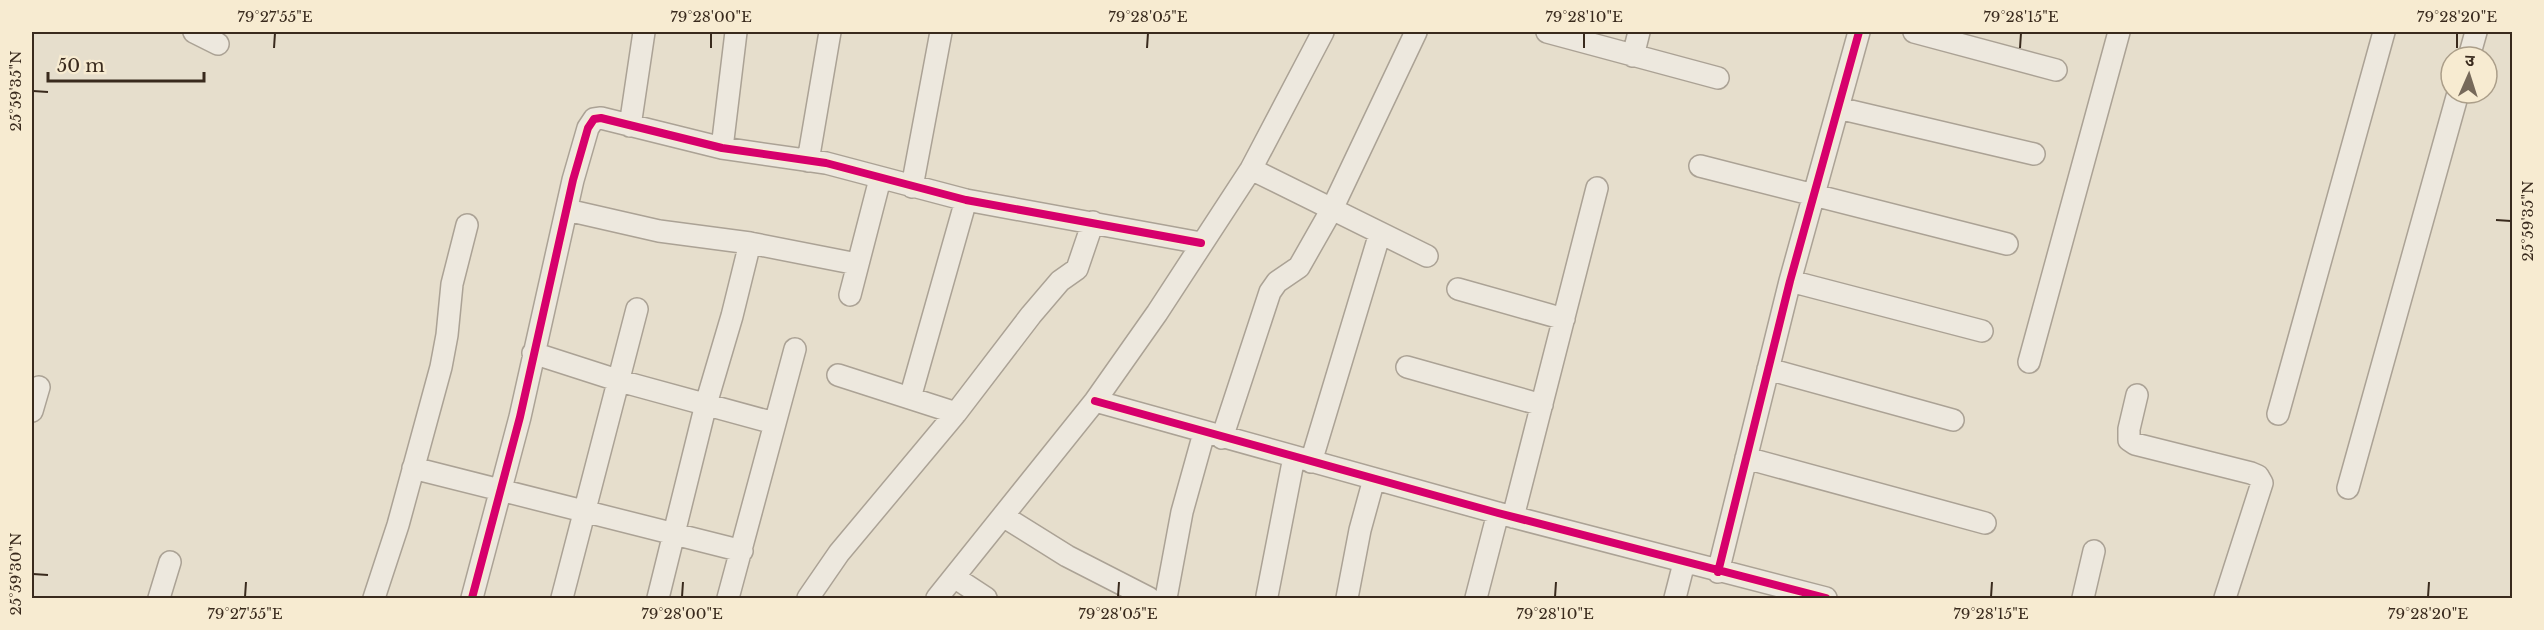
<svg xmlns="http://www.w3.org/2000/svg" width="2544" height="630" viewBox="0 0 2544 630" font-family="'Libre Baskerville','Noto Sans Devanagari',serif">
  <style>
    .lines { fill: none; stroke-linecap: round; stroke-linejoin: round }
    .minor-casing { stroke: #aba295; stroke-width: 24 }
    .minor { stroke: #ede8de; stroke-width: 21 }
    .cycleway-casing { stroke: #f7ebd1; stroke-width: 11 }
    .cycleway { stroke: #d6006c; stroke-width: 8 }
    .ticks { fill: none; stroke: #392a1d; stroke-width: 2 }
    .neatline { fill: none; stroke: #392a1d; stroke-width: 2 }
    .ticks-label { font-size: 15px; text-anchor: middle; fill: #392a1d }
  </style>
  <rect width="100%" height="100%" fill="#e6decc"/>
  <g class="lines">
    <!-- minor casing -->
    <g class="minor-casing">
      <path id="minor" d="M194,32L218,44
        M1547,32L1718,78
        M1914,32L2056,70
        M1633,56L1639,32
        M2469,57L2476,32
        M1838,108L2034,154
        M630,126L644,32
        M722,148L736,32
        M808,161L830,32
        M1700,166L2007,244
        M1251,169L1427,256
        M912,187L941,32
        M567,210L659,231L750,243L857,264
        M1790,281L1982,331
        M1458,289L1564,319
        M850,295L880,179
        M533,353L620,381L774,423
        M2029,362L2119,32
        M1407,367L1542,405
        M1768,369L1953,420
        M838,375L956,413
        M2137,395L2129,429V440L2135,444L2251,473L2258,476L2262,483L2225,598
        M910,398L966,200
        M1095,401L1498,513L1826,598
        M32,411L39,387
        M2278,414L2384,32
        M1222,438L1270,292L1277,282L1299,267L1332,209L1416,32
        M1746,458L1985,523
        M1311,462L1380,233
        M413,468L742,551
        M2348,488L2458,93
        M1003,516L1067,556L1149,598
        M1513,517L1597,188
        M1718,572L1790,281L1859,32
        M954,577L986,598
        M1267,596L1294,457
        M159,598L170,562
        M374,598L398,525L441,367L447,335L452,284L467,225
        M472,598L520,417L573,180L588,128L594,119L601,118L722,148L826,163L966,200L1201,243
        M562,598L637,309
        M658,598L706,404L732,316L750,243
        M728,598L795,349
        M808,598L839,553L956,413L1031,315L1060,281L1077,269L1093,222
        M937,598L1095,401L1157,313L1251,169L1323,32
        M1166,598L1182,512L1204,433
        M1347,598L1360,530L1374,479
        M1476,598L1498,513
        M1675,598L1684,563
        M2083,598L2094,551"/>
    </g>
    <!-- minor -->
    <use href="#minor" class="minor"/>
    <!-- cycleway casing -->
    <g class="cycleway-casing">
      <path id="cycleway" d="M1095,401L1498,513L1826,598
        M1718,572L1790,281L1859,32
        M472,598L520,417L573,180L588,128L594,119L601,118L722,148L826,163L966,200L1201,243"/>
    </g>
    <!-- cycleway -->
    <use href="#cycleway" class="cycleway"/>
  </g>
  <!-- ticks -->
  <path class="ticks" d="M274,48L275,33M711,48V33M1147,48L1148,33M1584,48V33M2020,48L2021,33M2457,48V33M33,91L48,92M2496,220L2511,221M33,574L48,575M245,597L246,582M682,597L683,582M1118,597L1119,582M1555,597L1556,582M1991,597L1992,582M2428,597L2429,582"/>
  <!-- border -->
  <rect width="2544" height="630" fill="none" stroke="#f7ebd1" stroke-width="66"/>
  <!-- north arrow -->
  <g transform="translate(2469 75) rotate(3)"><circle r="28" fill="#f7ebd1" stroke="#ab9e89" stroke-width="1.5"/>
  <path d="M0-4.5L10 22L0 15L-10 22Z" fill="#76695a"/>
  <text y="-9" font-size="16" font-weight="bold" text-anchor="middle" fill="#392a1d">उ</text>
  </g>
  <!-- scale -->
  <path d="M48 72v9h156v-9" fill="none" stroke="#392a1d" stroke-width="3"/>
  <text x="57" y="72" font-size="18" fill="#392a1d" stroke="#f7ebd1" stroke-width="4.5" paint-order="stroke">50 m</text>
  <rect x="33" y="33" width="2478" height="564" class="neatline"/>
  <g class="ticks-label">
    <text x="275" y="22">79°27'55"E</text>
    <text x="711" y="22">79°28'00"E</text>
    <text x="1148" y="22">79°28'05"E</text>
    <text x="1584" y="22">79°28'10"E</text>
    <text x="2021" y="22">79°28'15"E</text>
    <text x="2457" y="22">79°28'20"E</text>
    <text transform="translate(16 91) rotate(-90)" y="5">25°59'35"N</text>
    <text transform="translate(2528 221) rotate(-90)" y="5">25°59'35"N</text>
    <text transform="translate(16 574) rotate(-90)" y="5">25°59'30"N</text>
    <text x="245" y="619">79°27'55"E</text>
    <text x="682" y="619">79°28'00"E</text>
    <text x="1118" y="619">79°28'05"E</text>
    <text x="1555" y="619">79°28'10"E</text>
    <text x="1991" y="619">79°28'15"E</text>
    <text x="2428" y="619">79°28'20"E</text>
  </g>
</svg>
